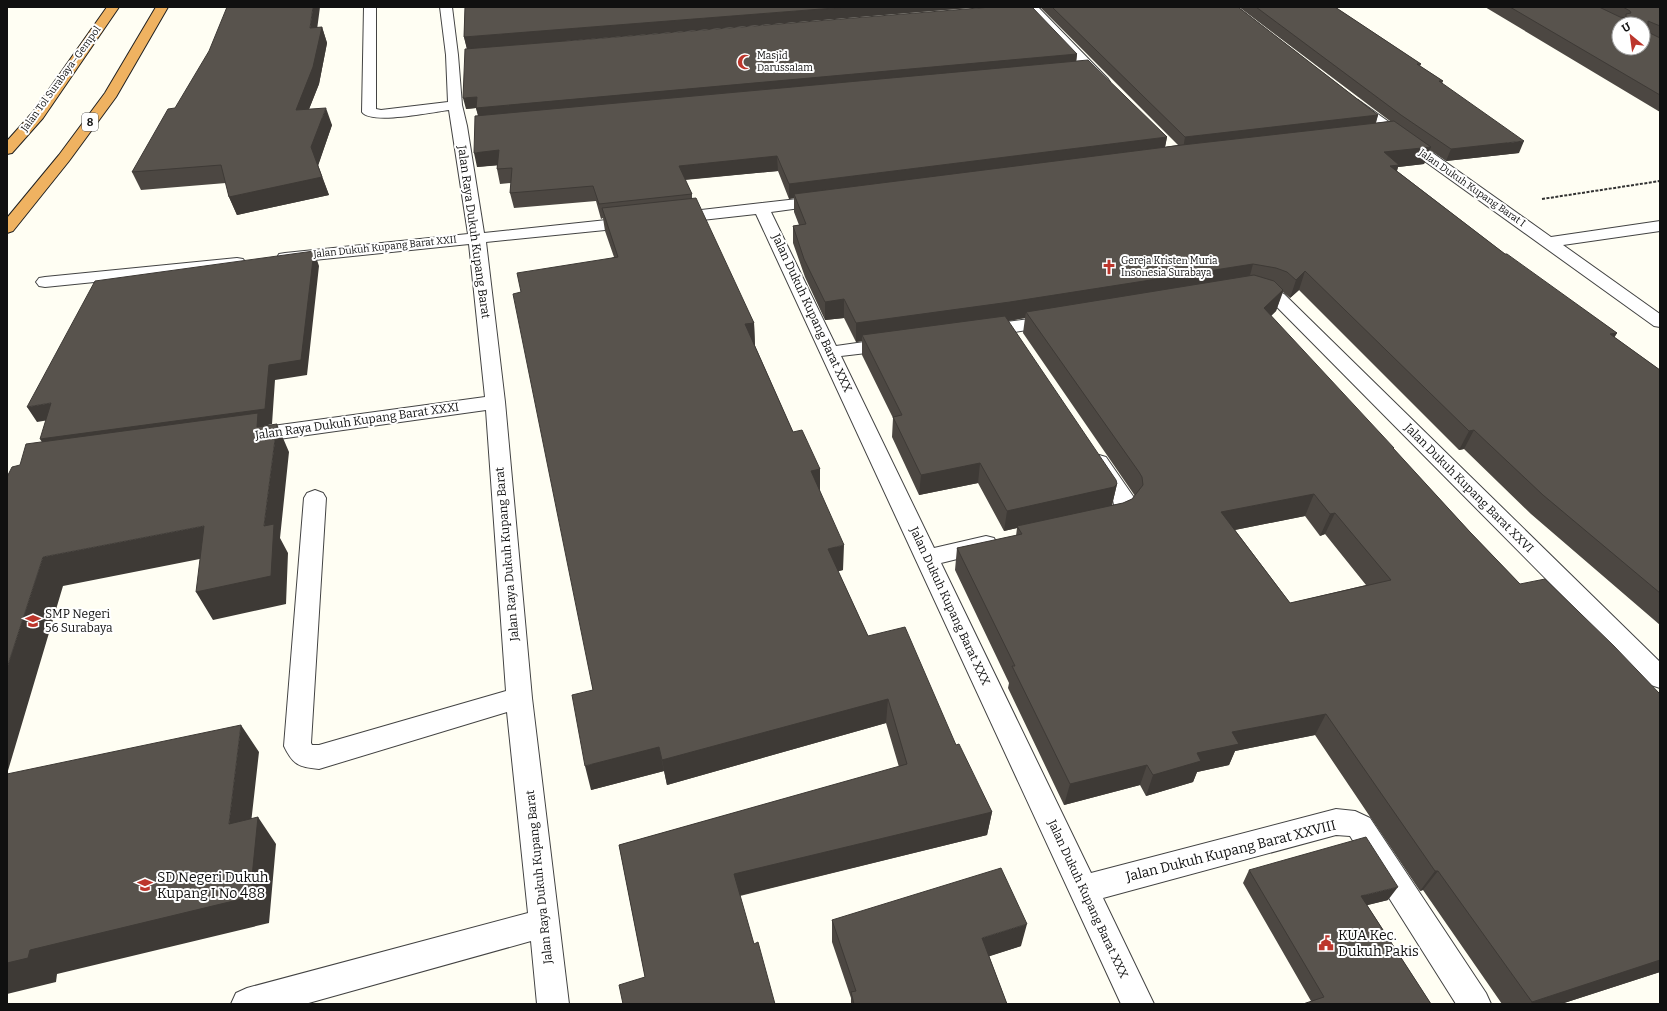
<svg xmlns="http://www.w3.org/2000/svg" width="1667" height="1011" viewBox="0 0 1667 1011" font-family="Bitter,serif">
  <style>
    .lines { fill: none; stroke-linecap: round; stroke-linejoin: round }
    .minor-casing { stroke: #434343; stroke-width: 2 }
    .highway-casing { stroke: #212121; stroke-width: 2 }
    .path { stroke: #323232; stroke-width: 2; stroke-dasharray: 3 1.5; stroke-linecap: butt }
    .minor { fill: #fff; fill-rule: evenodd }
    .highway { fill: #efb261; fill-rule: evenodd }
    .wall { fill: #4c4742; fill-rule: evenodd }
    .shaded-wall { fill: #3e3a36 }
    .building { fill: #58534d; stroke: #3e3a36; fill-rule: evenodd }
    .labels { text-anchor: middle; dominant-baseline: central; stroke-width: 4; stroke-linejoin: round; paint-order: stroke }
    .far-poi-label { font-size: 10px; fill: #101010; stroke: #fff; text-anchor: start }
    .far-street-label { font-size: 10px; fill: #101010; stroke: #fff }
    .shield { fill: #fff; stroke: #585858; stroke-width: 1 }
    .shield-label { font-size: 11px; font-weight: bold; fill: #101010 }
    .street-label { font-size: 12px; fill: #101010; stroke: #fff }
    .poi-label { font-size: 12px; fill: #101010; stroke: #fff; text-anchor: start }
    .near-street-label { font-size: 14px; fill: #101010; stroke: #fff }
    .near-poi-label { font-size: 14px; fill: #101010; stroke: #fff; text-anchor: start }
  </style>
  <rect width="100%" height="100%" fill="#fffef3"/>
  <g class="lines">
    <!-- minor casing -->
    <g class="minor-casing">
      <path id="minor" d="M364,7H376V109L381,110L448,102L446,55L440,7H452L458,55L462,105L467,126L484,233L635,217L641,219L643,222L641,225L635,227L486,242L505,402L532,698L569,1004H537L531,941L305,1004H231L236,993L247,988L528,913L507,712L319,769C299,767 293,765 284,746L304,498L307,493L315,490L323,493L326,498L311,743L312,745H319L506,691L486,410L251,443L244,441L241,436L244,431L251,429L485,397L469,244L285,263L279,262L277,258L279,254L285,253L468,234L449,110C433,112 371,125 362,112Z
        M1025,7H1038L1108,79L1110,82L1108,85H1098Z
        M1353,99L1358,100L1551,237L1660,221V231L1563,245L1660,314V327L1654,326L1348,106L1346,103L1348,100Z
        M824,196L830,198L832,201L830,204L771,212L836,346L892,338L899,340L901,344L899,348L892,350L841,356L934,548L986,536L994,538L997,544L994,550L941,563L1091,873L1336,809L1355,811L1370,818L1486,993L1491,1004H1456L1350,836L1336,835L1103,898L1154,1004H1121L756,214L675,223L669,221L667,218L669,215L675,213Z
        M237,258L243,259L246,263L243,267L45,287L39,286L36,282L39,278L45,277Z
        M1253,285L1267,286L1284,294L1660,662V688L1651,685L1272,302L1258,295L1247,294L1244,290L1247,286Z
        M1053,316L1059,317L1062,321L1059,325L982,337L975,335L973,331L975,327L982,325Z
        M1099,455L1106,457L1135,499L1136,507C1128,521 1112,528 1096,524L1093,518L1096,512L1110,509L1114,505L1113,500L1088,462L1092,457Z"/>
    </g>
    <!-- highway casing -->
    <g class="highway-casing">
      <path id="highway" d="M107,7H119L43,118L12,153L7,154V141L33,112Z
        M156,7H168L116,97L69,161L13,231L7,233V218L59,155L105,93Z"/>
    </g>
    <!-- path -->
    <path class="path" d="M1542,199L1660,181"/>
    <!-- minor -->
    <use href="#minor" class="minor"/>
    <!-- highway -->
    <use href="#highway" class="highway"/>
  </g>
  <!-- wall -->
  <path class="wall" d="M465,7H981L557,41L1077,54L1076,61L1167,137L1165,147L1178,145L1040,7H1238L1378,115L1376,123L1390,121L1239,7H1335L1421,64L1420,66L1443,81L1442,84L1519,153L1446,161L1430,150L1424,164L1398,167L1397,171L1505,254L1617,333L1614,337L1660,370V625L1531,514L1464,449L1459,450L1299,290L1290,298L1283,292L1276,311L1271,316L1470,532L1520,584L1660,694V972L1561,1004H1502L1423,890L1420,891L1315,735L1235,751L1229,765L1197,772L1193,782L1146,796L1140,785L1064,805L1008,688L1009,683L955,570L957,548L1016,536L1017,528L1004,531L978,483L919,495L892,437L893,418L862,355V341L856,342L844,318L825,320L805,277L793,243V226L799,225L794,212V198L789,199L778,171L685,180L692,194V199L754,323L755,346L793,432L820,469V492L843,570L838,571L868,636L956,745L992,812L987,835L740,896L645,977L619,845L899,767L886,723L667,785L664,771L591,790L593,690L521,292L614,257L605,231L603,218L601,219L596,201L514,208L510,193L511,183L500,184L497,169V165L477,167L478,116L476,108L466,109L467,49L464,37ZM1025,318L1023,333L1133,493L1135,496L1132,499L1123,503L1112,505L1117,484L1008,321ZM1305,516L1320,536L1325,534L1366,585L1290,603L1235,530Z
    M1485,7H1660V112Z
    M322,27L327,43L319,84L309,109L332,125L318,165L329,195L237,215L229,197L226,183L141,190L132,172L175,108L317,28Z
    M1249,870L1388,900L1367,905L1431,1004L1311,1001L1243,883Z
    M832,920L1021,946L989,956L1007,1004H851V998L832,942Z"/>
  <!-- shaded-wall -->
  <path class="shaded-wall" d="M313,7H320L315,45L310,28Z
    M847,7H981L467,49L464,37Z
    M322,27L327,43L319,84L302,127L296,110Z
    M1077,54L1076,64L479,118L476,108L466,109L463,98Z
    M326,108L332,125L318,166L311,147Z
    M1378,115L1374,127L1183,149L1185,137Z
    M1167,137L1164,152L794,194V198L789,199V184Z
    M1524,141L1519,153L1446,161L1451,149Z
    M1431,147L1424,164L1398,167L1393,182L1384,152Z
    M499,150L502,165L477,167L474,153Z
    M777,156L778,171L680,180L679,166Z
    M322,177L329,195L237,215L229,197Z
    M314,251L319,266L307,375L275,380L272,424L264,426L271,441L50,455L40,439L269,365Z
    M1253,264L1248,283L1026,312L1025,318L1008,321L862,335V341L856,342V323Z
    M1305,271L1299,290L1290,298L1296,280Z
    M1283,290L1276,311L1257,329L1264,308Z
    M844,299V318L825,320V302Z
    M754,323L755,347L745,324Z
    M1617,333L1606,352L1610,334Z
    M51,403L61,418L37,422L27,407Z
    M277,424L289,452L280,538L288,553L286,604L213,620L196,592L264,526Z
    M1474,430L1464,449L1459,450L1469,431Z
    M980,463L978,483L919,495L921,475Z
    M820,469V494L811,471Z
    M1117,484L1112,505L1109,508L1017,526V528L1004,531L1007,511Z
    M1314,494L1305,516L1214,534L1221,512Z
    M1335,513L1325,534L1320,536L1330,514Z
    M204,526L220,555L63,586L7,774V668L43,557Z
    M844,545L843,570L828,574V549Z
    M888,699L886,723L667,785L662,760Z
    M1326,714L1315,735L1235,751L1229,765L1197,772L1193,782L1146,796L1153,775L1197,753L1232,732Z
    M241,725L259,752L248,850L229,824Z
    M659,747L664,771L591,790L585,766Z
    M1147,765L1140,785L1064,805L1070,784Z
    M992,812L987,835L737,896L734,874Z
    M258,817L276,844L269,923L57,974L56,982L7,994V963Z
    M1435,871H1438L1423,890L1420,891Z
    M1398,887L1388,900L1352,909L1361,896Z
    M1027,924L1021,946L978,960L982,938Z
    M1660,960V972L1561,1004H1530L1532,1002Z"/>
  <!-- building -->
  <path class="building" d="M227,7H313L310,28L322,27L313,67L296,110L326,108L311,147L322,177L229,197L221,165L132,172L168,109L175,108L209,51Z
    M465,7H847L464,37Z
    M991,7H1032L1077,54L476,108L477,97L463,98L465,49Z
    M1052,7H1238L1378,115L1185,137Z
    M1256,7H1335L1421,64H1417L1443,81H1439L1524,141L1451,149L1401,115Z
    M1510,7H1599L1620,17L1626,18V14L1631,13L1630,11L1623,7H1660V26L1648,21V32L1660,38V95ZM1619,24H1643V48H1619Z
    M1088,60L1167,137L789,184L777,156L679,166L692,194L599,204L593,186L510,193L512,168L497,169L499,150L474,153L475,116Z
    M1394,121L1431,147L1384,152L1399,165L1390,166L1505,254H1507L1617,333L1610,334L1660,370V593L1543,495L1474,430L1469,431L1305,271L1296,280L1287,272L1276,268L1253,264L1010,302L856,323L844,299L825,302L804,259L793,226L806,224L794,194L1182,145Z
    M696,198L754,323L745,324L793,432L802,430L820,469L811,471L844,545L828,549L868,636L905,627L956,745L959,744L992,812L734,874L754,944L758,942L775,1004H623L619,985L645,977L619,845L907,764L888,699L662,760L659,747L585,766L572,695L593,690L513,294L521,292L517,273L618,257L602,208Z
    M314,251L301,360L269,365L265,409L40,439L51,403L27,407L95,281Z
    M1254,275L1274,281L1283,290L1264,308L1394,448H1393L1470,532L1520,584L1545,579L1614,646L1660,694V960L1532,1002L1438,871H1435L1326,714L1232,732L1239,744L1197,753L1201,761L1153,775L1147,765L1070,784L1012,666H1015L957,548L1022,534L1017,526L1123,503L1132,499L1143,485L1142,477L1139,472L1026,312ZM1314,494L1330,514L1335,513L1391,580L1290,603L1221,512Z
    M1005,316L1116,480L1117,484L1114,487L1007,511L980,463L921,475L893,417L902,415L862,335Z
    M258,413L257,427L277,424L264,526L274,524L271,576L196,592L204,526L43,557L7,668V477L12,467L20,465L26,444Z
    M241,725L229,824L258,817L250,897L30,950L28,958L7,963V774Z
    M1366,837L1398,887L1361,896L1431,1004H1303L1324,997L1249,870Z
    M1001,868L1027,924L982,938L1007,1004H854L851,992L856,991L832,920Z"/>
  <!-- icons -->
  <defs>
    <g id="mosque-bare" transform="scale(1.2)"><path d="M3.5-4.9A6 6 0 1 0 3.5 4.9A5 5 0 1 1 3.5-4.9Z" fill="#bc362c" stroke="#fff" stroke-width="2.5" paint-order="stroke"/></g>
    <g id="church-bare" transform="scale(1.2)"><path d="M-1.2-6h2.4v3.5h3.3v2.4h-3.3V6h-2.4V-.1h-3.3v-2.4h3.3Z" fill="#bc362c" stroke="#fff" stroke-width="2.5" paint-order="stroke"/></g>
    <g id="school-bare" transform="scale(1.2)"><path d="M0-5L7-2L0 1L-7-2ZM-4 1L0 2.5L4 1V4Q0 6-4 4Z" fill="#bc362c" stroke="#fff" stroke-width="2.5" paint-order="stroke"/></g>
    <g id="civic-bare" transform="scale(1.2)"><path d="M-.6-6.5H3V-4.5H.6V-3L4-1V1h2V6H-6V1h2V-1L-.6-3ZM-1.2 2.5V6h2.4V2.5Z" fill="#bc362c" stroke="#fff" stroke-width="2.5" paint-order="stroke"/></g>
  </defs>
  <g fill-rule="evenodd">
    <use href="#mosque-bare" x="745" y="62"/>
    <use href="#church-bare" x="1109" y="267"/>
    <use href="#school-bare" x="33" y="621"/>
    <use href="#school-bare" x="145" y="885"/>
    <use href="#civic-bare" x="1326" y="943"/>
  </g>
  <g class="labels">
    <!-- far-poi labels -->
    <g class="far-poi-label">
      <text x="757" y="56">Masjid<tspan x="757" dy="12">Darussalam</tspan></text>
      <text x="1121" y="261">Gereja Kristen Muria<tspan x="1121" dy="12">Insonesia Surabaya</tspan></text>
    </g>
    <!-- far-street labels -->
    <g class="far-street-label">
      <text transform="translate(61 79) rotate(-54)">Jalan Tol Surabaya–Gempol</text>
      <text transform="translate(1472 188) rotate(35)">Jalan Dukuh Kupang Barat I</text>
      <text transform="translate(385 247) rotate(-6)">Jalan Dukuh Kupang Barat XXII</text>
    </g>
    <!-- shield labels -->
    <rect class="shield" x="82" y="113" width="16" height="18" rx="3"/>
    <g class="shield-label">
      <text x="90" y="122">8</text>
    </g>
    <!-- street labels -->
    <g class="street-label">
      <text transform="translate(474 232) rotate(82)">Jalan Raya Dukuh Kupang Barat</text>
      <text transform="translate(812 313) rotate(65)">Jalan Dukuh Kupang Barat XXX</text>
      <text transform="translate(357 421) rotate(-8)">Jalan Raya Dukuh Kupang Barat XXXI</text>
      <text transform="translate(1469 488) rotate(45)">Jalan Dukuh Kupang Barat XXVI</text>
      <text transform="translate(507 554) rotate(-95)">Jalan Raya Dukuh Kupang Barat</text>
      <text transform="translate(950 606) rotate(65)">Jalan Dukuh Kupang Barat XXX</text>
      <text transform="translate(539 877) rotate(-96)">Jalan Raya Dukuh Kupang Barat</text>
      <text transform="translate(1088 899) rotate(65)">Jalan Dukuh Kupang Barat XXX</text>
    </g>
    <!-- poi labels -->
    <g class="poi-label">
      <text x="45" y="614">SMP Negeri<tspan x="45" dy="14">56 Surabaya</tspan></text>
    </g>
    <!-- near-street labels -->
    <g class="near-street-label">
      <text transform="translate(1231 851) rotate(-14)">Jalan Dukuh Kupang Barat XXVIII</text>
    </g>
    <!-- near-poi labels -->
    <g class="near-poi-label">
      <text x="157" y="877">SD Negeri Dukuh<tspan x="157" dy="16">Kupang I No 488</tspan></text>
      <text x="1338" y="935">KUA Kec.<tspan x="1338" dy="16">Dukuh Pakis</tspan></text>
    </g>
  </g>
  <!-- border -->
  <rect width="1667" height="1011" fill="none" stroke="#101010" stroke-width="16"/>
  <!-- north arrow -->
  <g transform="translate(1631 36) rotate(331)"><circle r="19" fill="#ffffff" stroke="#9f9f9f"/>
  <path d="M0-3L7 15L0 10L-7 15Z" fill="#bc362c"/>
  <text y="-6" font-size="11" font-weight="bold" text-anchor="middle" fill="#101010">U</text>
  </g>
</svg>
